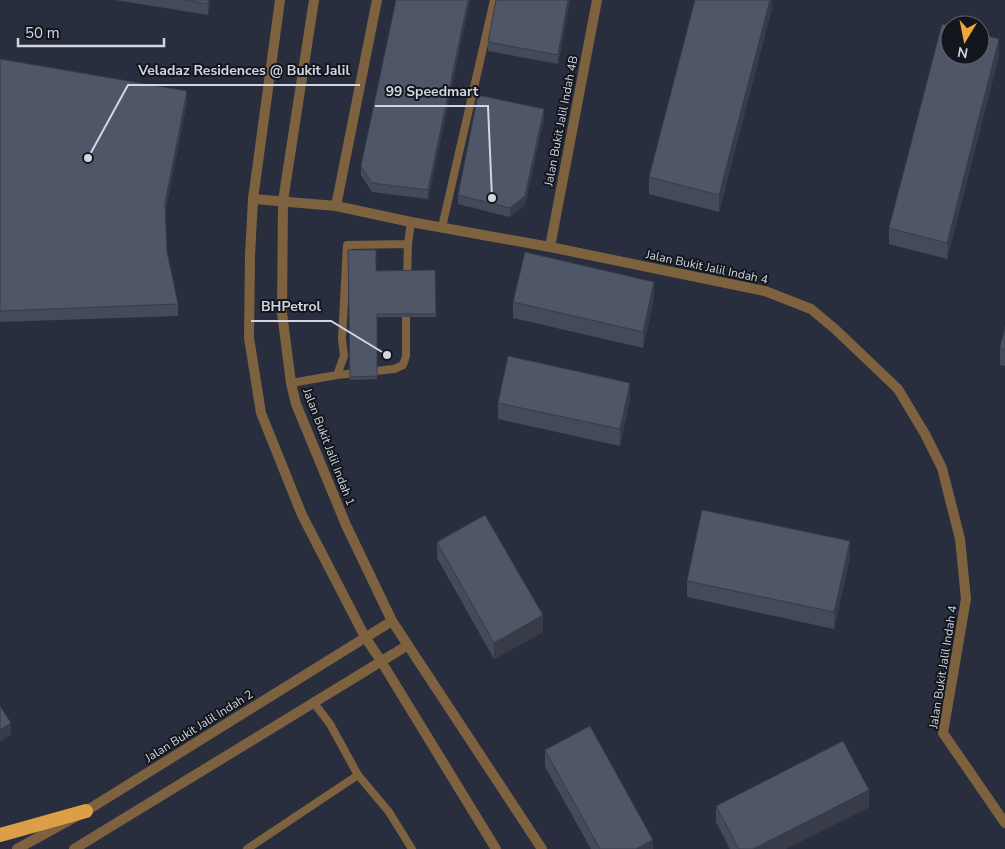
<svg xmlns="http://www.w3.org/2000/svg" width="1005" height="849" viewBox="0 0 1005 849" font-family="'Nunito Sans',sans-serif">
  <style>
    .lines { fill: none; stroke-linecap: round; stroke-linejoin: round }
    .service { stroke: #7e623f; stroke-width: 8 }
    .minor { stroke: #7e623f; stroke-width: 10 }
    .tertiary { stroke: #7e623f; stroke-width: 10 }
    .trunk { stroke: #dc9e47; stroke-width: 14 }
    .wall { fill: #444a59 }
    .shaded-wall { fill: #373c48 }
    .building { fill: #4f5667; stroke: #373c48 }
    .labels { text-anchor: middle; dominant-baseline: central; stroke-width: 4; stroke-linejoin: round; paint-order: stroke }
    .street-label { font-size: 12px; fill: #d1d6e0; stroke: #13161d }
    .leader { fill: none; stroke: #d1d6e0; stroke-width: 2 }
    .callout-dot { fill: #d1d6e0; stroke: #13161d; stroke-width: 2 }
    .callout-label { font-size: 14px; text-anchor: middle; font-weight: bold; fill: #d1d6e0; stroke: #13161d; stroke-width: 4; stroke-linejoin: round; paint-order: stroke }
  </style>
  <rect width="100%" height="100%" fill="#282e3e"/>
  <g class="lines">
    <!-- service -->
    <path class="service" d="M442,227L494,0
      M407,279L408,244
      M337,375L394,369L403,365L406,356V308
      M291,383L337,375L344,356L342,339L347,245L408,244L411,222
      M314,703L330,724L358,775L389,812L412,849
      M247,849L358,775"/>
    <!-- minor -->
    <path class="minor" d="M253,199L336,206L411,222L550,247L765,291L811,309L835,329L898,389L925,434L942,468L960,539L966,599L943,733L1005,823
      M336,206L377,0
      M550,247L597,0"/>
    <!-- tertiary -->
    <path class="tertiary" d="M280,0L253,199L250,256L249,338L261,413L302,515L365,637L381,661L496,849
      M314,0L283,201L282,313L291,383L296,404L346,525L392,621L542,849
      M17,849L86,811L392,621
      M74,849L408,645"/>
    <!-- trunk -->
    <path class="trunk" d="M0,835L86,811"/>
  </g>
  <!-- wall -->
  <path class="wall" d="M115,0H210L208,15Z
    M396,0H470L428,199L372,192L361,175V166Z
    M496,0H570L558,64L488,51V42Z
    M772,0V8L719,212L649,194V177Z
    M999,56L947,259L889,244V228Z
    M0,59L187,102L165,213L167,252L178,304V316L0,322Z
    M544,118L525,205L510,217L458,204V195Z
    M348,250L376,271L435,270L436,317H377V379L350,380Z
    M654,298L643,348L513,318V302Z
    M1005,327V366L1000,365V348Z
    M630,399L620,446L498,419V403Z
    M437,542L543,632L494,659L437,558Z
    M850,557L834,629L687,597V581Z
    M545,750L653,849H591L545,767Z
    M716,806L869,807L785,849H730L716,822Z"/>
  <!-- shaded-wall -->
  <path class="shaded-wall" d="M208,0H210L208,15Z
    M468,0H470L428,199V190Z
    M568,0H570L558,64V55Z
    M770,0H772V8L719,212V195Z
    M999,39V56L947,259V243Z
    M187,91V102L165,214V203Z
    M544,109V118L525,205L510,217V208Z
    M654,282V298L643,348V332Z
    M630,383V399L620,446V429Z
    M850,541V557L834,629V612Z
    M543,615V632L494,659V643Z
    M11,723V735L0,742V730Z
    M869,790V807L785,849H753Z
    M653,840V849H636Z"/>
  <!-- building -->
  <path class="building" d="M185,0H208V4Z
    M396,0H468L428,190L372,183L361,166Z
    M496,0H568L558,55L488,42Z
    M695,0H770L719,195L649,177Z
    M942,24L950,26V55H980V34L999,39L947,243L889,228Z
    M0,59L187,91L165,203L167,252L178,304L0,311Z
    M478,95L544,109L525,196L510,208L458,195Z
    M348,250H376V271L435,270L436,314H377V376L350,377Z
    M525,252L654,282L643,332L513,302Z
    M1005,327V350L1000,348Z
    M508,356L630,383L620,429L498,403Z
    M702,510L850,541L834,612L687,581Z
    M485,515L543,615L494,643L437,542Z
    M0,706L11,723L0,730Z
    M590,726L653,840L636,849H600L545,750Z
    M843,741L869,790L753,849H739L716,806Z"/>
  <g class="labels">
    <!-- street labels -->
    <g class="street-label">
      <text transform="translate(561 121) rotate(-79)">Jalan Bukit Jalil Indah 4B</text>
      <text transform="translate(707 267) rotate(12)">Jalan Bukit Jalil Indah 4</text>
      <text transform="translate(329 447) rotate(69)">Jalan Bukit Jalil Indah 1</text>
      <text transform="translate(943 667) rotate(-81)">Jalan Bukit Jalil Indah 4</text>
      <text transform="translate(199 726) rotate(-32)">Jalan Bukit Jalil Indah 2</text>
    </g>
  </g>
  <!-- callouts -->
  <path class="leader" d="M88 158L128 85H360M492 198L488 106H375M387 355L331 321H251"/>
  <g class="callout-dot">
    <circle cx="88" cy="158" r="5"/>
    <circle cx="492" cy="198" r="5"/>
    <circle cx="387" cy="355" r="5"/>
  </g>
  <g class="callout-label">
    <text x="244" y="75">Veladaz Residences @ Bukit Jalil</text>
    <text x="432" y="96">99 Speedmart</text>
    <text x="291" y="311">BHPetrol</text>
  </g>
  <!-- north arrow -->
  <g transform="translate(965 40) rotate(190)"><circle r="24" fill="#13161d" stroke="#5f636b"/>
  <path d="M0-4L9 19L0 12L-9 19Z" fill="#efa73d"/>
  <text y="-8" font-size="14" font-weight="bold" text-anchor="middle" fill="#d1d6e0">N</text>
  </g>
  <!-- scale -->
  <path d="M18 38v8h146v-8" fill="none" stroke="#d1d6e0" stroke-width="2.5"/>
  <text x="25" y="38" font-size="15" fill="#d1d6e0" stroke="#13161d" stroke-width="4" paint-order="stroke">50 m</text>
</svg>
